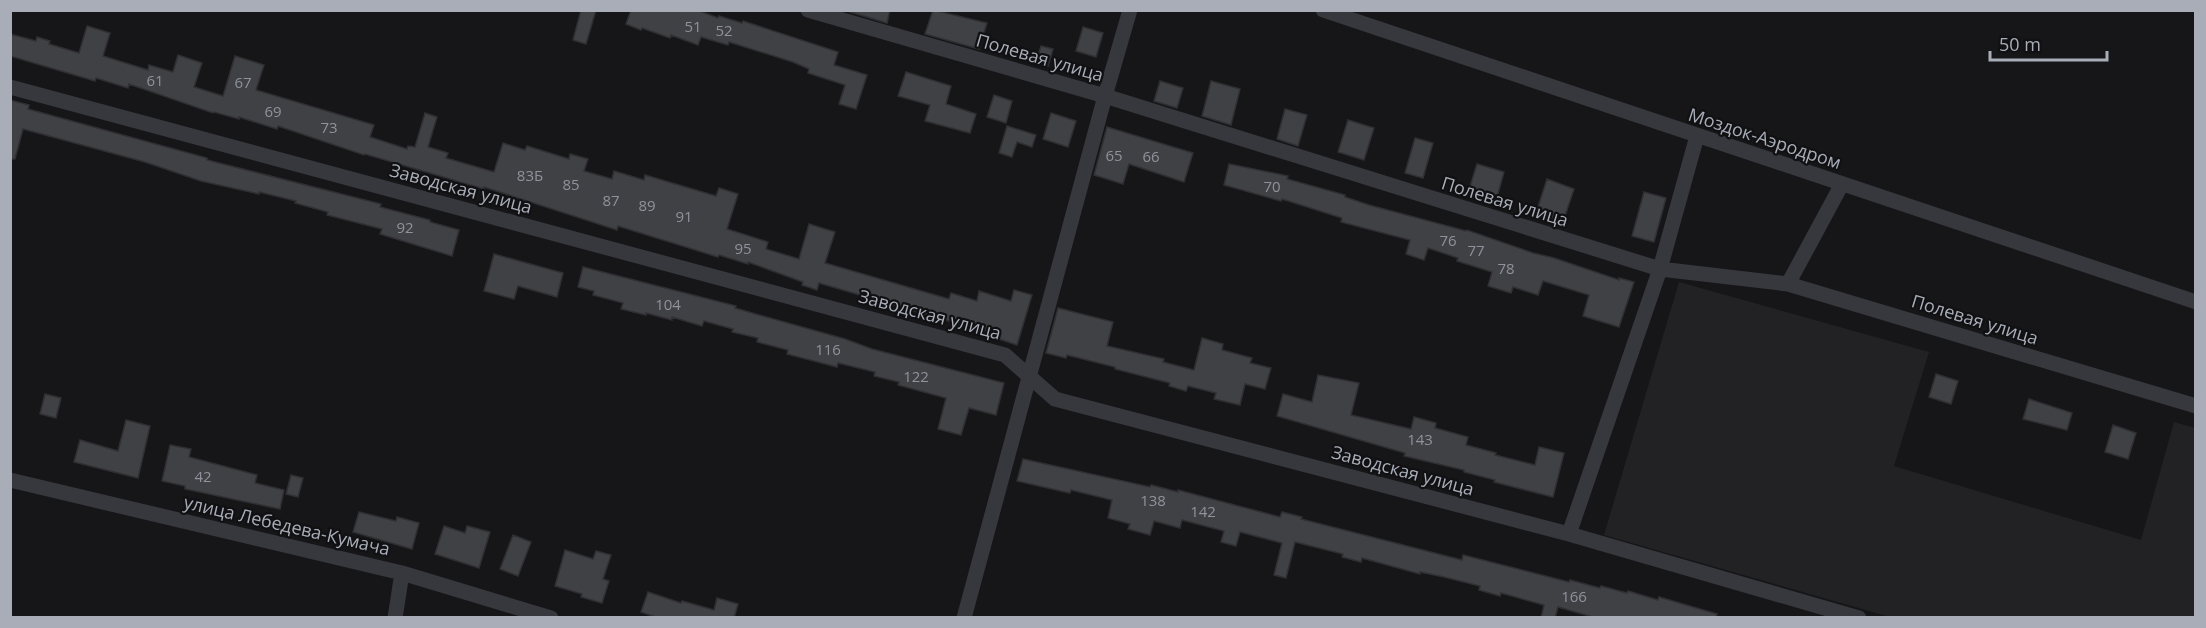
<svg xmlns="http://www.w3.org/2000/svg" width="2206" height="628" viewBox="0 0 2206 628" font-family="'Open Sans',sans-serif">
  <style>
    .built { fill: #222225 }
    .building { fill: #404145; stroke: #303034; stroke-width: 1.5 }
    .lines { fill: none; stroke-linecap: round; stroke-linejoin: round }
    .street { stroke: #37383d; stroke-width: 15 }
    .labels { text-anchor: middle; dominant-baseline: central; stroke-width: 4.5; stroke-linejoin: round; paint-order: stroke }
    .number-label { font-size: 15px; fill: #8e929b }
    .street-label { font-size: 18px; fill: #a8adb8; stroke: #111113 }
  </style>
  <rect width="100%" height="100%" fill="#161618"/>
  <!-- built -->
  <path class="built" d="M1679,282L1929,352L1894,466L2141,540L2174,422L2195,428V617H1890L1604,535Z"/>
  <!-- building -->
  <path class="building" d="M581,10H596L586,44L573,40Z
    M631,10H697L718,18L719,16L742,23L743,21L838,52L834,65L867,75L856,109L839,104L845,85L808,73L809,69L793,62L729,42L728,45L701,37L698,45L671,35L670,38L642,28L641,30L626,24Z
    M851,10H890L887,23L850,12Z
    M933,10L987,23L979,49L925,34Z
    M87,26L110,33L103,56L148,70L149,65L173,72L178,55L202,63L194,87L223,96L235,56L264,65L256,90L374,125L370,137L407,149L408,146L415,147L425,113L437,117L428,147L448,153L446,158L494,172L503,143L525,150L527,146L569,159L570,154L588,159L584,171L612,179L614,171L644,180L645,175L716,196L719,188L738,194L727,229L768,242L766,249L799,259L809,224L835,232L825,263L949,299L951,293L977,301L979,291L1011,301L1014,290L1032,295L1017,345L999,339L1000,336L819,283L817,290L802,285L803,282L748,262V264L719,255L718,257L618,226L617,230L484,187V189L365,154L364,155L278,126L277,129L239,117V119L214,112L213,113L129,84L128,88L96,78L95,81L10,56V34L36,41L37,37L50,41L49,44L79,53Z
    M1083,27L1103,33L1096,57L1076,51Z
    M1041,46L1053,49L1048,66L1036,62Z
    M906,72L951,86L946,104L976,114L970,133L925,121L930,105L898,96Z
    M1160,81L1183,88L1177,108L1154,101Z
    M1211,81L1240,89L1231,125L1202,116Z
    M994,95L1012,101L1006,123L987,117Z
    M10,100L29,105L28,109L68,120L207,158V160L381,204L380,207L430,220V222L459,230L452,256L380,234L382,229L327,215L328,212L295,203L296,201L259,192V194L201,181L145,162L23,129L15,159H10Z
    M1285,109L1307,115L1298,146L1277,139Z
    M1051,113L1076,121L1068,147L1043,139Z
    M1348,120L1374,128L1364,160L1338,152Z
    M1007,126L1036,135L1032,147L1017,142L1012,157L999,153Z
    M1107,127L1193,153L1184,182L1129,164L1123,184L1094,175Z
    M1415,138L1433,143L1423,178L1405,173Z
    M1229,164L1288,176L1287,179L1345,195V197L1369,205L1466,231L1467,230L1533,253L1554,258L1619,280V278L1634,282L1619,327L1583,316L1589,295L1543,281L1538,295L1513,287L1511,293L1488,286L1492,272L1457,261L1458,258L1428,248L1424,260L1406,254L1410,240L1341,222L1342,218L1282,199L1281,201L1224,185Z
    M1477,164L1504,172L1496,201L1468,193Z
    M1547,179L1574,189L1563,222L1536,213Z
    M1644,192L1666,198L1654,242L1632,236Z
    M494,254L563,273L557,297L518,286L514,299L484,291Z
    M583,267L736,306L735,308L759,315L845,339L872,349L1004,383L996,415L969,408L961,435L938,429L946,398L898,385L899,382L874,376L875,372L838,363L837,367L787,354L788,350L757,342L758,338L732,332L733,329L704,321L702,326L672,317V320L646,313V315L621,309L623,303L593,295L594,291L578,287Z
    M1058,308L1113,322L1107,346L1164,359L1163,362L1194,370L1202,338L1223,344L1222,350L1252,358L1250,363L1271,368L1265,389L1245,384L1240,405L1214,399L1216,393L1188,386L1186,391L1169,386L1170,383L1115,369V367L1067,355L1066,358L1046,353Z
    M1936,374L1958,381L1951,404L1929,397Z
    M1318,375L1359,383L1351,415L1411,429L1414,417L1436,423L1435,428L1468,437L1466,445L1496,453L1495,455L1535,465L1539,447L1564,453L1553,497L1494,482L1495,480L1464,472V470L1404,456L1405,453L1277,416L1283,394L1312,402Z
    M45,394L61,398L56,418L40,414Z
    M2029,399L2072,413L2067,430L2023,419Z
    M126,420L150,426L138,478L74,462L80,440L118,451Z
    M2113,425L2136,433L2128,459L2105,452Z
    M170,445L191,449L189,457L257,475L255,483L284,490L280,509L185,489V486L162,481Z
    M1023,459L1150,487L1151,485L1178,492V490L1280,517L1282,512L1302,517L1301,519L1462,560L1463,555L1569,582L1570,580L1600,588L1601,586L1627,593L1628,591L1658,600L1659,597L1717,614L1716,618H1596L1558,607L1555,618H1541L1544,605L1501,593L1500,596L1479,590L1480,586L1444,577L1420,572V574L1362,558L1361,562L1342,557L1343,554L1295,542L1286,578L1274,575L1282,543L1240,532L1236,546L1221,542L1224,531L1182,520L1180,528L1154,521L1150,535L1128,529L1130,524L1108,518L1112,500L1071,490L1070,493L1017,481Z
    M291,475L303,478L298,497L286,494Z
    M359,512L396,521L397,517L419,523L412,549L353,532Z
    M444,526L465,533L467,526L490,532L479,568L435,554Z
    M513,535L531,542L518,576L500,569Z
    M565,550L593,559L596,551L611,555L603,579L609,581L602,603L581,597L582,594L555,586Z
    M648,592L681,603L682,601L714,610L717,598L738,604L734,618H658L641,612Z"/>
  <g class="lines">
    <!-- street -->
    <path class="street" d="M808,10L1105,96L1660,269L1788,284L2196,406
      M1323,10L2196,302
      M10,87L1005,355L1055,399L1569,534L1859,618
      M1788,284L1842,184
      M10,480L402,573L551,618
      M1569,534L1660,269L1697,136
      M395,618L402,573
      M964,618L1105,96L1130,10"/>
  </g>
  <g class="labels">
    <!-- number labels -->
    <g class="number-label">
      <text x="693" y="26">51</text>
      <text x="724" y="30">52</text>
      <text x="155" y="80">61</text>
      <text x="243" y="82">67</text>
      <text x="273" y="111">69</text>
      <text x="329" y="127">73</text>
      <text x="1114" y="155">65</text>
      <text x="1151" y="156">66</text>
      <text x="530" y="175">83Б</text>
      <text x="571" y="184">85</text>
      <text x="1272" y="186">70</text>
      <text x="611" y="200">87</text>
      <text x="647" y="205">89</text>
      <text x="684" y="216">91</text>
      <text x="405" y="227">92</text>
      <text x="1448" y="240">76</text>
      <text x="743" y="248">95</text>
      <text x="1476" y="250">77</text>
      <text x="1506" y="268">78</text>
      <text x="668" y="304">104</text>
      <text x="828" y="349">116</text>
      <text x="916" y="376">122</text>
      <text x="1420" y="439">143</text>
      <text x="203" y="476">42</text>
      <text x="1153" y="500">138</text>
      <text x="1203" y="511">142</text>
      <text x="1574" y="596">166</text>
    </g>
    <!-- street labels -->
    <g class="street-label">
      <text transform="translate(1040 57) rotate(16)">Полевая улица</text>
      <text transform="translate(1765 138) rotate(18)">Моздок-Аэродром</text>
      <text transform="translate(461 188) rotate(15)">Заводская улица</text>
      <text transform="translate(1505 201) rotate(17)">Полевая улица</text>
      <text transform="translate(930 314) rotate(15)">Заводская улица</text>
      <text transform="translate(1975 319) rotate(17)">Полевая улица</text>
      <text transform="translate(1403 470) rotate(15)">Заводская улица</text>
      <text transform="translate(287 525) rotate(13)">улица Лебедева-Кумача</text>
    </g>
  </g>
  <!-- border -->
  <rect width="2206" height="628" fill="none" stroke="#a8adb8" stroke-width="24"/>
  <!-- scale -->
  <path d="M1990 51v9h117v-9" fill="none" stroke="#a8adb8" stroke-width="3"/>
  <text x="1999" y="51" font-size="18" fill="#a8adb8" stroke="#111113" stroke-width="4.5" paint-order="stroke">50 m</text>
</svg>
